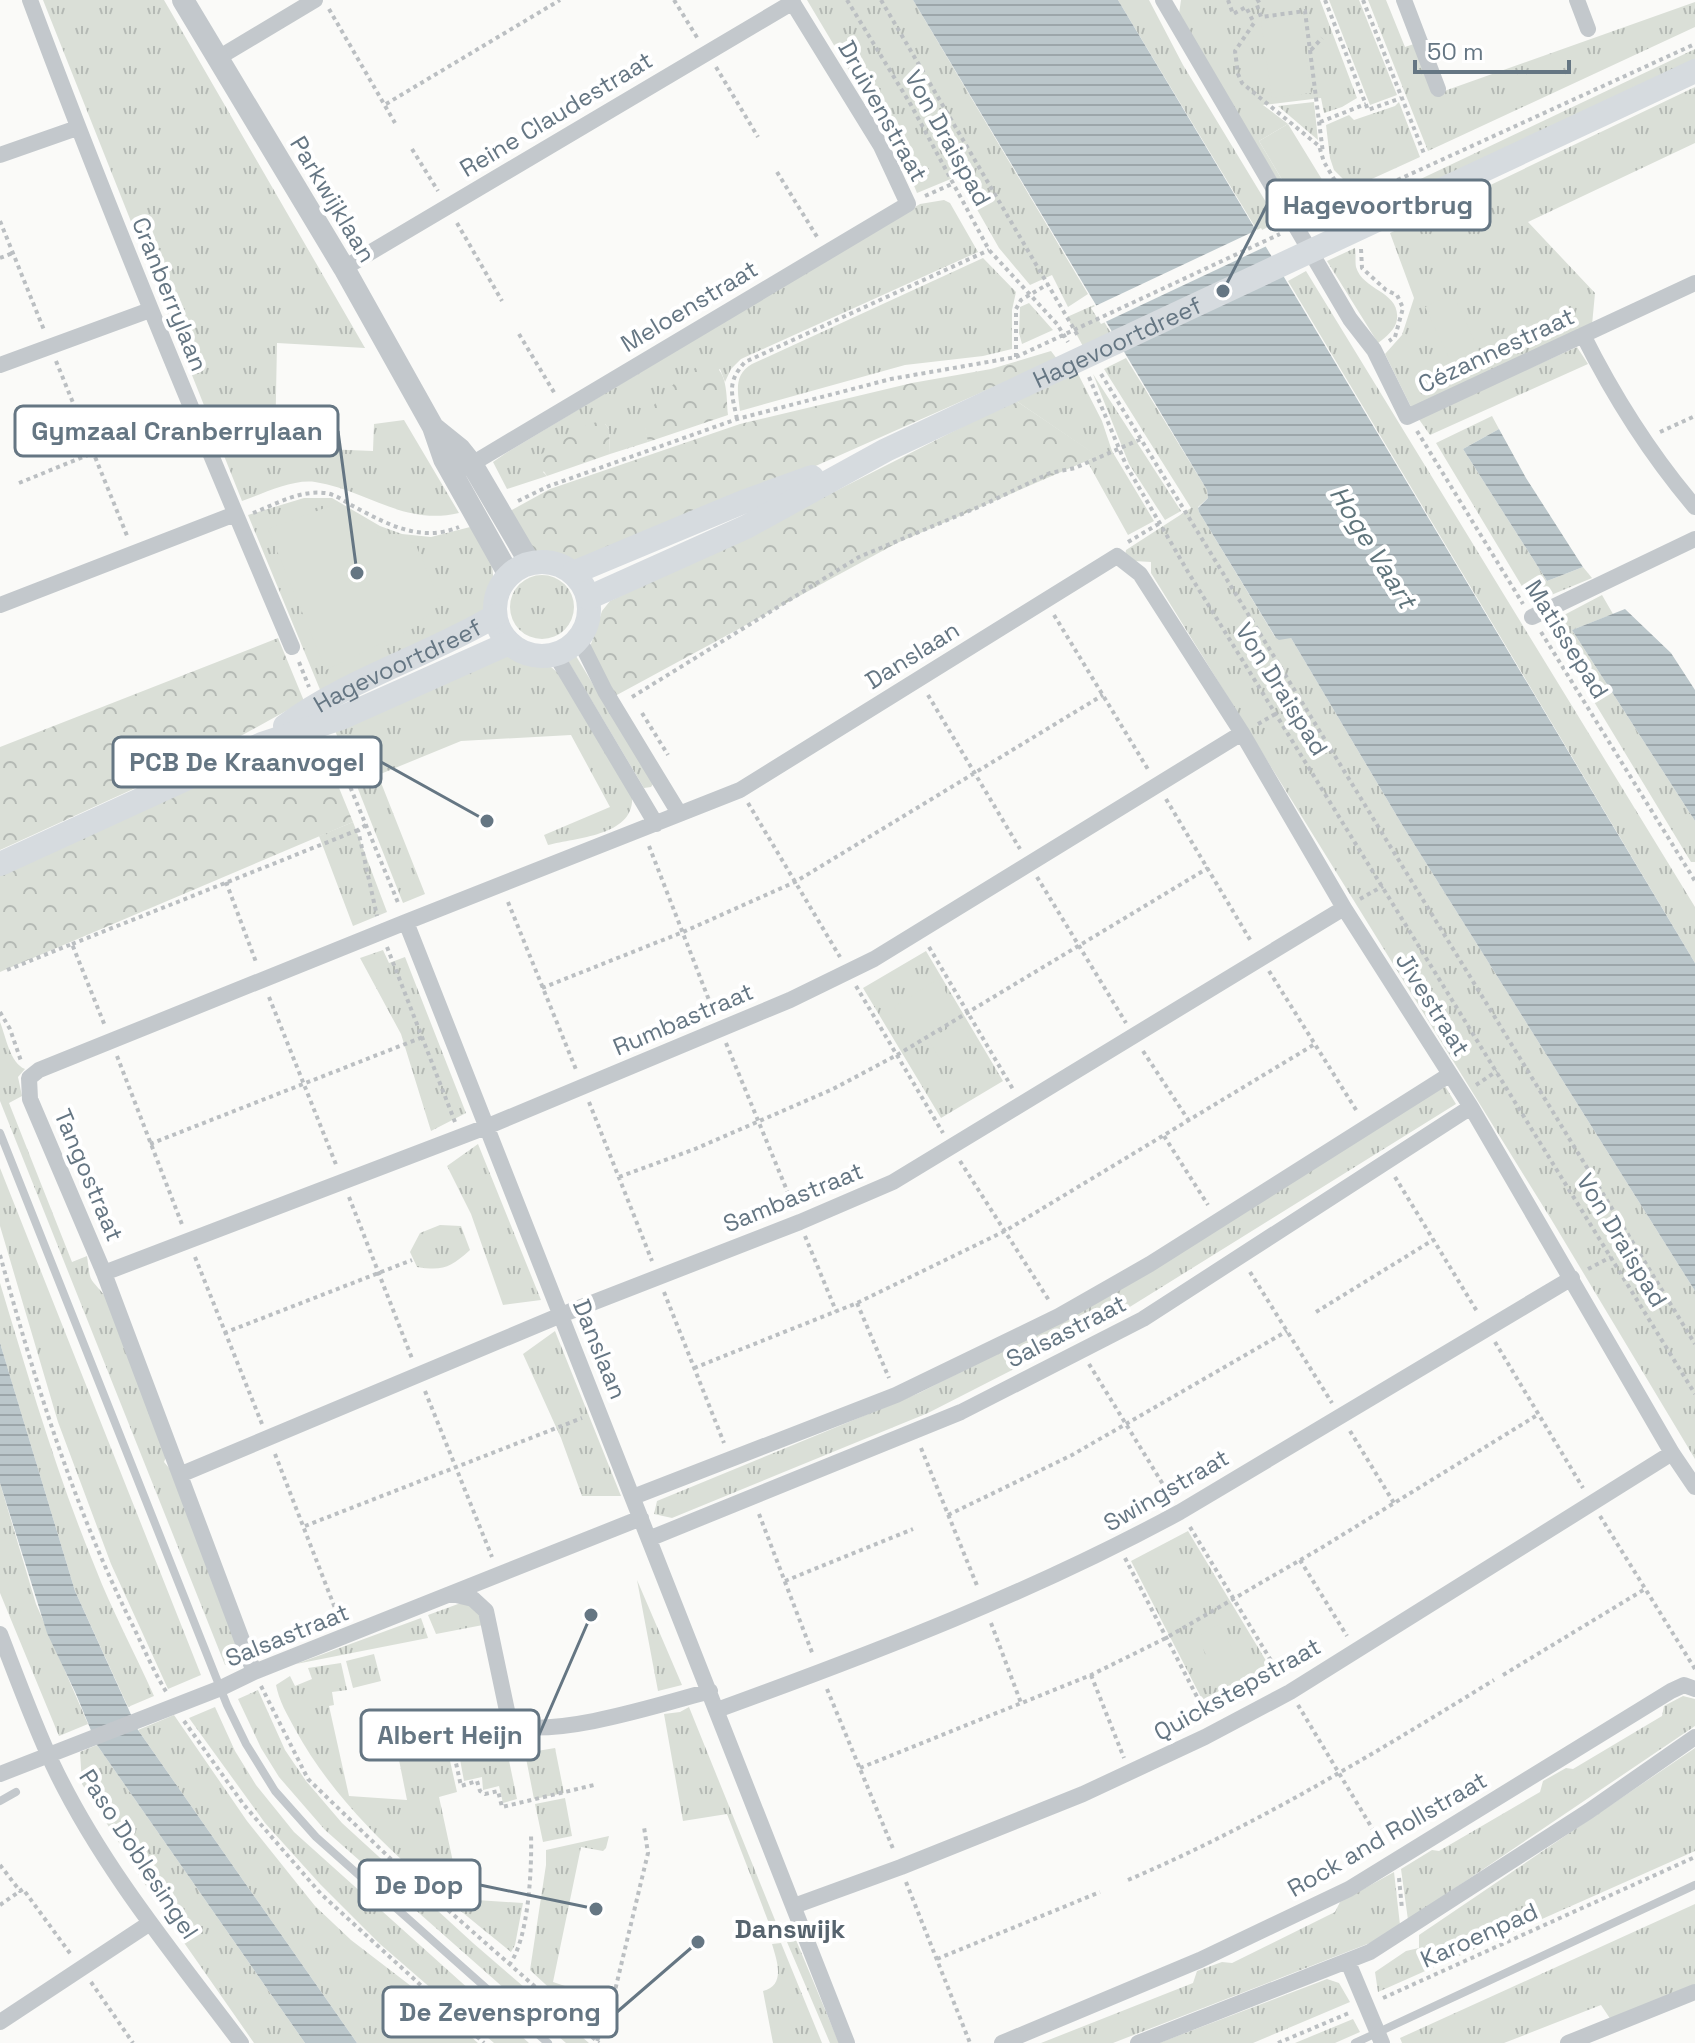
<svg xmlns="http://www.w3.org/2000/svg" width="1695" height="2043" viewBox="0 0 1695 2043" font-family="'Space Grotesk',sans-serif">
  <style>
    .grass { fill: url(#grass-tufts) }
    .forest { fill: url(#forest-crowns) }
    .garden { fill: #dadfd7 }
    .water { fill: url(#water-rules) }
    .pier { fill: #fafaf8 }
    .lines { fill: none; stroke-linecap: round; stroke-linejoin: round }
    .path { stroke: #bbbfc2; stroke-width: 4; stroke-dasharray: 4 4; stroke-linecap: butt }
    .service { stroke: #c3c8cc; stroke-width: 8 }
    .minor { stroke: #c3c8cc; stroke-width: 16 }
    .tertiary { stroke: #c3c8cc; stroke-width: 22 }
    .secondary { stroke: #d6dbdf; stroke-width: 24 }
    .labels { text-anchor: middle; dominant-baseline: central; stroke-width: 8; stroke-linejoin: round; paint-order: stroke }
    .street-label { font-size: 24px; fill: #657683; stroke: #fff }
    .water-label { font-size: 26px; font-style: italic; fill: #60757c; stroke: #fff }
    .neighbourhood-label { font-size: 26px; font-weight: bold; fill: #57646e; stroke: #fff }
    .leader { fill: none; stroke: #657683; stroke-width: 3 }
    .callout-dot { fill: #657683; stroke: #fff; stroke-width: 3 }
    .callout { fill: #fff; stroke: #657683; stroke-width: 3 }
    .callout-label { font-size: 26px; text-anchor: middle; font-weight: bold; fill: #657683 }
  </style>
  <defs>
    <pattern id="grass-tufts" width="24" height="20" patternUnits="userSpaceOnUse" patternTransform="scale(2)"><rect width="24" height="20" fill="#dadfd7"/><path d="M3 7l-1-3M5 7V3M7 7l1-3M15 17l-1-3M17 17v-4M19 17l1-3" fill="none" stroke="#b4b9b4"/></pattern>
    <pattern id="forest-crowns" width="20" height="18" patternUnits="userSpaceOnUse" patternTransform="scale(2)"><rect width="20" height="18" fill="#dadfd7"/><path d="M2 6a3 3 0 1 1 6 0M12 15a3 3 0 1 1 6 0" fill="none" stroke="#b4b9b4"/></pattern>
    <pattern id="water-rules" width="6" height="5" patternUnits="userSpaceOnUse" patternTransform="scale(2)"><rect width="6" height="5" fill="#bbc7cb"/><path d="M0 2.5h6" fill="none" stroke="#9ca6aa"/></pattern>
  </defs>
  <rect width="100%" height="100%" fill="#fafaf8"/>
  <!-- grass -->
  <path class="grass" d="M43,0H164L365,348L277,343L275,447L373,451L374,424L404,420L459,513C403,526 367,490 315,482C292,479 263,494 242,501Z
    M807,0H913L1088,294L1068,307L1052,275L1030,285L999,248L958,176L917,193L906,166Z
    M1118,0H1149L1183,65L1278,222L1258,232Z
    M1181,0H1320L1357,98L1342,107L1324,113L1321,98L1263,105L1288,124L1259,141L1299,208L1295,210L1179,14Z
    M1329,0H1359L1397,95L1370,105Z
    M1368,0H1386L1405,47L1414,44L1433,95L1695,2V27L1428,151Z
    M1695,49V66L1395,205L1389,194Z
    M1695,87V143L1528,222L1595,293L1592,325L1412,409L1385,354L1402,335L1414,298L1390,233Z
    M1314,102L1318,140L1278,106Z
    M1399,102L1420,157L1352,188L1334,170L1330,158L1326,125L1349,115L1354,120L1395,106Z
    M944,200L950,203L978,252L741,359L731,369L725,382L720,369L645,424L648,442L610,454L609,429L605,424L543,472L547,476L507,489L493,462L506,453L920,204Z
    M1355,248C1356,253 1355,261 1356,267C1363,291 1400,291 1397,319C1396,329 1386,337 1378,343L1327,261Z
    M983,258L1016,292L1012,310V349L983,356L905,365L740,411C738,392 733,375 752,364Z
    M1306,271L1695,907V963L1288,281Z
    M1029,303L1053,330L1022,344L1019,333L1020,307Z
    M1094,305L1120,348L1091,361L1067,317Z
    M1577,347L1588,364L1430,435L1418,418Z
    M1126,358L1207,490L1208,498L1198,507L1199,512L1275,637L1291,638L1404,828L1695,1291V1459L1551,1219L1151,573V562L1134,561L1125,556L1126,550L1191,508L1104,369Z
    M1075,368L1102,421L1112,451L1154,521L1128,535L1087,461L1097,456L1015,400Z
    M1093,374L1181,511L1165,520L1129,464Z
    M1492,416L1499,429L1463,449L1547,581L1583,567L1592,578L1532,603L1436,443Z
    M304,498H332L380,526L402,534L431,537L474,526C495,570 500,568 482,615L321,692L248,515Z
    M510 607a32 32 0 1 1 64 0a32 32 0 1 1-64 0Z
    M1602,595L1613,614L1572,630L1695,821V862H1691L1547,624Z
    M506,653L551,667L558,673L632,795C636,836 577,837 548,845L544,835L610,807L571,735L461,741L378,775L425,894L403,903L334,728Z
    M576,656L653,784L651,787L644,788L568,661Z
    M353,822L387,912L353,926L319,836Z
    M383,950L389,963L405,957L466,1113L431,1131L401,1034L360,958Z
    M926,951L1003,1081L941,1118L863,988Z
    M0,1022C6,1037 10,1063 25,1069L18,1077L22,1096L9,1103L72,1262L87,1256C91,1285 88,1275 106,1297L166,1457L164,1462L175,1475L247,1655L225,1665L0,1101Z
    M1445,1086L1456,1104L1104,1323L928,1413L672,1518L654,1514L657,1501L919,1393L1093,1305Z
    M478,1144L541,1300L503,1305L471,1214L447,1166Z
    M0,1168L201,1675L168,1689L111,1564L58,1422L0,1226Z
    M440,1225L461,1226L470,1250C450,1268 443,1271 417,1267L410,1252L420,1233Z
    M0,1283C29,1379 57,1475 95,1567C112,1611 135,1653 154,1696L128,1707L75,1591L0,1343Z
    M555,1331L621,1496H582L561,1438L523,1354Z
    M0,1483L36,1604L88,1724L59,1736L0,1593Z
    M1188,1531L1271,1669L1205,1705L1131,1561Z
    M637,1580L682,1685L658,1691Z
    M458,1604H472L478,1609L483,1625L436,1634L428,1615Z
    M421,1618L428,1638L296,1664Z
    M374,1654L381,1681L353,1688L346,1661Z
    M341,1663L347,1690L332,1692L334,1705L329,1706L349,1796L407,1800L398,1755L446,1743L457,1792L439,1797L461,1899L523,1903L515,1945L511,1952C432,1887 345,1821 295,1729C287,1714 279,1701 276,1685L290,1676L295,1686L312,1679L308,1668Z
    M258,1690L285,1750L306,1781L342,1823L473,1943L589,2043H566L325,1830L279,1777L261,1748L238,1699Z
    M1683,1696L1695,1699V1726L1408,1920L1401,1869L1432,1850L1439,1851L1540,1792L1543,1781L1566,1768L1573,1769L1662,1716L1664,1706Z
    M215,1707L235,1751L256,1785L294,1832L529,2043H494L380,1944L320,1884L265,1823L189,1718Z
    M689,1707L777,1925L770,1926L727,1814L683,1821L664,1714L680,1712Z
    M174,1715L247,1821L315,1906L351,1940L437,2006L478,2043H357L138,1730Z
    M502,1727L517,1799L503,1803L499,1786L483,1790L482,1777L464,1781L456,1738Z
    M97,1745L305,2043H254L171,1924L169,1905L153,1897L82,1784L80,1752Z
    M555,1748L564,1793L534,1799L525,1753Z
    M1695,1748V1851L1378,1992L1375,1972L1406,1951L1419,1948V1935Z
    M565,1798L572,1836L543,1842L535,1804Z
    M609,1836L606,1848L603,1851L581,1847L553,1982L577,1990L573,2010L530,1970L546,1865V1850Z
    M1394,1872L1400,1925L1370,1943L1113,2043H1041L1193,1983L1197,1971L1222,1962L1232,1963L1335,1912L1340,1902Z
    M1695,1904V1986L1611,2020L1601,2005L1504,2043H1402L1400,2038Z
    M796,1940L839,2043H830L787,1942Z
    M781,1943L822,2043H773L763,1991C786,1985 777,1961 772,1944Z
    M1327,1979L1339,1983L1350,2002L1253,2043H1159Z
    M1353,2019L1360,2032L1335,2043H1295Z"/>
  <!-- forest -->
  <path class="forest" d="M1051,351L1057,359L705,515L579,565L531,550L510,511L550,489L740,424L912,383L991,369Z
    M707,363C729,367 726,397 728,415L648,442C647,436 644,429 645,423C647,405 690,366 707,363Z
    M1015,400L1098,456L897,543L615,696L590,647L602,611L610,601L814,502Z
    M598,422L605,424L609,429L610,454L547,476L538,463L540,455L588,424Z
    M278,638L304,701L201,758L0,850V747Z
    M317,734L353,822L0,972V872Z"/>
  <!-- garden -->
  <path class="garden" d="M1300,15L1311,93L1272,98L1261,21Z
    M1288,124L1329,191L1299,208L1259,141Z
    M1453,294L1485,364L1458,377L1425,307Z
    M333,505L364,528L415,543L441,603L414,628L326,670L268,529Z
    M938,979L959,1014L916,1040L894,1007Z
    M959,1022L971,1043L941,1060L928,1040Z
    M1219,1624L1247,1676L1223,1689L1197,1637Z"/>
  <!-- water -->
  <path class="water" d="M913,0H1118L1695,963V1291L1404,828L1291,638L1279,640L1276,638L1199,512L1198,508L1208,498L1207,490Z
    M1499,429L1526,478L1583,567L1547,581L1463,449Z
    M1625,609L1671,653L1695,690V821L1572,630Z
    M0,1343L75,1591L138,1730L357,2043H305L97,1745L76,1694L47,1633L0,1483Z"/>
  <!-- pier -->
  <path class="pier" d="M1261,228L1271,244L1101,324L1091,308Z"/>
  <g class="lines">
    <!-- path -->
    <path class="path" d="M674,0L698,39
      M847,0L911,105L989,250L1057,324L1068,342
      M881,0L1078,336
      M1228,0L1233,14L1246,7L1254,23L1235,51L1238,74L1242,83L1319,146L1324,162L1334,179L1356,200
      M1260,0L1256,2L1261,17L1305,11L1323,153
      M1325,0L1368,110L1401,98
      M1363,0L1425,156
      M329,9L395,123
      M1311,50L1322,38
      M716,67L758,137
      M386,104L560,0
      M1320,122L1366,104
      M412,149L438,191
      M777,172L819,240
      M925,196L952,184
      M1310,220L1695,44
      M0,221L44,330
      M457,223L502,301
      M1361,249L1362,268L1386,290L1397,295L1403,308L1395,337L1389,341
      M0,258L13,253
      M519,334L555,394
      M1016,357V309L1021,300L1048,284
      M56,361L128,538
      M1101,374L1695,1344
      M1089,377L1126,465L1188,572L1695,1394
      M737,419C732,394 726,383 745,362L989,250
      M1417,431L1523,604
      M1660,432L1695,416
      M19,483L93,453
      M518,501L549,486L737,419L891,379L1016,357L1280,234
      M253,513C276,504 300,490 325,493C335,494 344,501 353,506C387,524 420,543 459,527
      M1128,542L1160,523
      M1054,615L1149,771
      M1541,632L1695,881
      M299,662L309,687
      M928,695L1020,849
      M632,697L859,557L981,506L1050,473L1075,468L1141,439
      M642,713L668,755
      M1258,724L1277,713
      M332,743L399,905
      M1166,799L1252,943
      M748,803L840,957
      M366,825L358,830L377,916
      M649,846L714,1013
      M1037,877L1126,1023
      M226,882L256,962
      M1360,899L1383,886
      M508,902L577,1072
      M72,944L358,830
      M387,947L455,1122
      M929,947L1014,1091
      M7,970L72,944L105,1026
      M1269,971L1358,1113
      M856,986L943,1133
      M542,988L683,932L795,882L1103,695
      M269,997L337,1167
      M0,1012L10,1029L21,1061
      M726,1043L793,1205
      M1143,1051L1189,1121
      M117,1056L183,1227
      M1476,1085L1497,1071
      M589,1102L652,1261
      M1164,1136L1208,1205
      M150,1144L423,1037
      M960,1161L1050,1302
      M619,1177L695,1149L833,1089L897,1055L1208,868
      M1395,1177L1478,1313
      M349,1197L413,1361
      M805,1236L836,1311
      M0,1255C35,1381 73,1505 131,1622C143,1646 153,1671 167,1693
      M195,1257L262,1424
      M1588,1269L1611,1257
      M1250,1272L1332,1403
      M664,1292L724,1443
      M857,1303L889,1378
      M1316,1312L1433,1240
      M224,1333L412,1260
      M1495,1342L1583,1488
      M1089,1364L1172,1499
      M694,1368L857,1303L1005,1231L1315,1044
      M425,1391L492,1557
      M1350,1431L1394,1503
      M921,1448L978,1588
      M275,1454L340,1621
      M759,1514L813,1655
      M948,1515L1072,1455L1287,1331
      M1600,1516L1695,1669
      M305,1526L582,1418
      M1190,1527L1281,1677
      M1125,1558L1208,1718
      M1300,1560L1347,1636
      M785,1581L913,1529
      M991,1623L1021,1703
      M1091,1675L1124,1758
      M1503,1675L1645,1589
      M261,1686L308,1779L397,1865L599,2043
      M827,1689L894,1851
      M1298,1705L1384,1848
      M184,1721L244,1805L321,1894L484,2043
      M451,1740L461,1786L477,1781L480,1791L485,1794L498,1791L502,1807L594,1785
      M860,1768L1091,1675L1166,1638L1321,1548L1539,1414
      M0,1865L20,1891L23,1889L72,1956
      M1399,1878L1402,1909
      M1128,1880C1257,1825 1375,1753 1494,1680
      M906,1882L970,2043
      M0,1905L20,1891
      M937,1959L1100,1892
      M509,1965C529,1939 532,1867 531,1834
      M91,1982L133,2043
      M1383,1998L1695,1857
      M597,2041L612,2003L648,1853L644,1827
      M1278,2043L1349,2013"/>
    <!-- service -->
    <path class="service" d="M0,1133L227,1705L246,1744L275,1791L316,1837L548,2043
      M0,1801L16,1792
      M1355,2043L1695,1885"/>
    <!-- minor -->
    <path class="minor" d="M30,0C111,218 201,433 292,647
      M1163,0L1350,319L1374,350L1407,417L1695,283
      M1404,0L1438,89
      M1577,0L1588,29
      M218,58L315,0
      M0,155L77,128
      M344,268L793,2
      M1583,335C1614,397 1650,454 1695,507
      M0,365L150,310
      M465,468L908,204L881,146L791,0
      M0,605L235,514
      M1532,617L1695,539
      M579,639L605,691L679,813
      M555,654L656,824
      M104,1273L486,1127L790,1000L874,959L1242,733
      M182,1474L561,1315L800,1222L893,1182L1344,908
      M633,1497L896,1395L1059,1316L1150,1264L1449,1075
      M651,1538L961,1412L1143,1319L1471,1107
      M452,1594L473,1599L486,1611L510,1725C560,1737 658,1705 710,1691
      M0,1634C17,1678 33,1722 53,1765C101,1866 174,1954 241,2043
      M254,1672L104,1273L30,1099L29,1078L39,1070L406,922
      M717,1710C874,1653 1033,1592 1180,1512L1572,1278
      M0,1774L221,1688L254,1672L641,1518
      M794,1906L901,1867L1083,1794L1205,1737L1290,1692L1672,1453
      M1348,1962L1382,2043
      M0,2022L150,1923
      M847,2043L406,922L740,790L1117,556L1140,574L1242,733L1344,908L1471,1107L1672,1453L1695,1487
      M1002,2043L1200,1960L1349,1889L1671,1691L1684,1685L1695,1689
      M1138,2043L1370,1952L1589,1811L1695,1737
      M1568,2043L1695,1992"/>
    <!-- tertiary -->
    <path class="tertiary" d="M183,0L344,268L433,427L444,459L509,575
      M434,428L460,449L472,464L530,563"/>
    <!-- secondary -->
    <g class="secondary">
      <circle cx="542" cy="609" r="47"/>
      <path d="M573,573L743,502L812,477"/>
      <path id="s1" d="M588,598L746,527L886,450L1695,71"/>
      <path id="s2" d="M285,726C348,679 428,656 495,616"/>
      <path d="M0,864L262,744L341,718L509,643"/>
    </g>
  </g>
  <g class="labels">
    <!-- street labels -->
    <g class="street-label">
      <text transform="translate(883 111) rotate(61)">Druivenstraat</text>
      <text transform="translate(556 114) rotate(-31)">Reine Claudestraat</text>
      <text transform="translate(948 138) rotate(61)">Von Draispad</text>
      <text transform="translate(333 199) rotate(59)">Parkwijklaan</text>
      <text transform="translate(170 294) rotate(68)">Cranberrylaan</text>
      <text transform="translate(689 306) rotate(-31)">Meloenstraat</text>
      <text stroke="none"><textPath href="#s1" startOffset="588">Hagevoortdreef</textPath></text>
      <text transform="translate(1496 350) rotate(-25)">Cézannestraat</text>
      <text transform="translate(1567 639) rotate(58)">Matissepad</text>
      <text transform="translate(912 655) rotate(-32)">Danslaan</text>
      <text stroke="none"><textPath href="#s2" startOffset="128">Hagevoortdreef</textPath></text>
      <text transform="translate(1282 689) rotate(58)">Von Draispad</text>
      <text transform="translate(1433 1004) rotate(58)">Jivestraat</text>
      <text transform="translate(683 1019) rotate(-23)">Rumbastraat</text>
      <text transform="translate(89 1175) rotate(67)">Tangostraat</text>
      <text transform="translate(793 1197) rotate(-22)">Sambastraat</text>
      <text transform="translate(1622 1240) rotate(59)">Von Draispad</text>
      <text transform="translate(1066 1331) rotate(-27)">Salsastraat</text>
      <text transform="translate(600 1349) rotate(68)">Danslaan</text>
      <text transform="translate(1166 1490) rotate(-30)">Swingstraat</text>
      <text transform="translate(287 1635) rotate(-22)">Salsastraat</text>
      <text transform="translate(1237 1689) rotate(-29)">Quickstepstraat</text>
      <text transform="translate(1387 1834) rotate(-30)">Rock and Rollstraat</text>
      <text transform="translate(139 1854) rotate(57)">Paso Doblesingel</text>
      <text transform="translate(1479 1935) rotate(-24)">Karoenpad</text>
    </g>
    <!-- water labels -->
    <g class="water-label">
      <text transform="translate(1373 547) rotate(58)">Hoge Vaart</text>
    </g>
    <!-- neighbourhood labels -->
    <g class="neighbourhood-label">
      <text x="790" y="1929">Danswijk</text>
    </g>
  </g>
  <!-- callouts -->
  <path class="leader" d="M1223 291L1267 205M357 573L338 431M487 821L381 762M591 1615L539 1735M596 1909L480 1885M698 1942L617 2012"/>
  <g class="callout-dot">
    <circle cx="1223" cy="291" r="8"/>
    <circle cx="357" cy="573" r="8"/>
    <circle cx="487" cy="821" r="8"/>
    <circle cx="591" cy="1615" r="8"/>
    <circle cx="596" cy="1909" r="8"/>
    <circle cx="698" cy="1942" r="8"/>
  </g>
  <g class="callout">
    <rect x="1267" y="180" width="223" height="50" rx="8"/>
    <rect x="15" y="406" width="323" height="50" rx="8"/>
    <rect x="113" y="737" width="268" height="50" rx="8"/>
    <rect x="361" y="1710" width="178" height="50" rx="8"/>
    <rect x="359" y="1860" width="121" height="50" rx="8"/>
    <rect x="383" y="1987" width="234" height="50" rx="8"/>
  </g>
  <g class="callout-label">
    <text x="1378" y="214">Hagevoortbrug</text>
    <text x="177" y="440">Gymzaal Cranberrylaan</text>
    <text x="247" y="771">PCB De Kraanvogel</text>
    <text x="450" y="1744">Albert Heijn</text>
    <text x="419" y="1894">De Dop</text>
    <text x="500" y="2021">De Zevensprong</text>
  </g>
  <!-- scale -->
  <path d="M1415 60v12h154v-12" fill="none" stroke="#657683" stroke-width="4"/>
  <text x="1427" y="60" font-size="24" fill="#657683" stroke="#ffffff" stroke-width="6" paint-order="stroke">50 m</text>
</svg>
